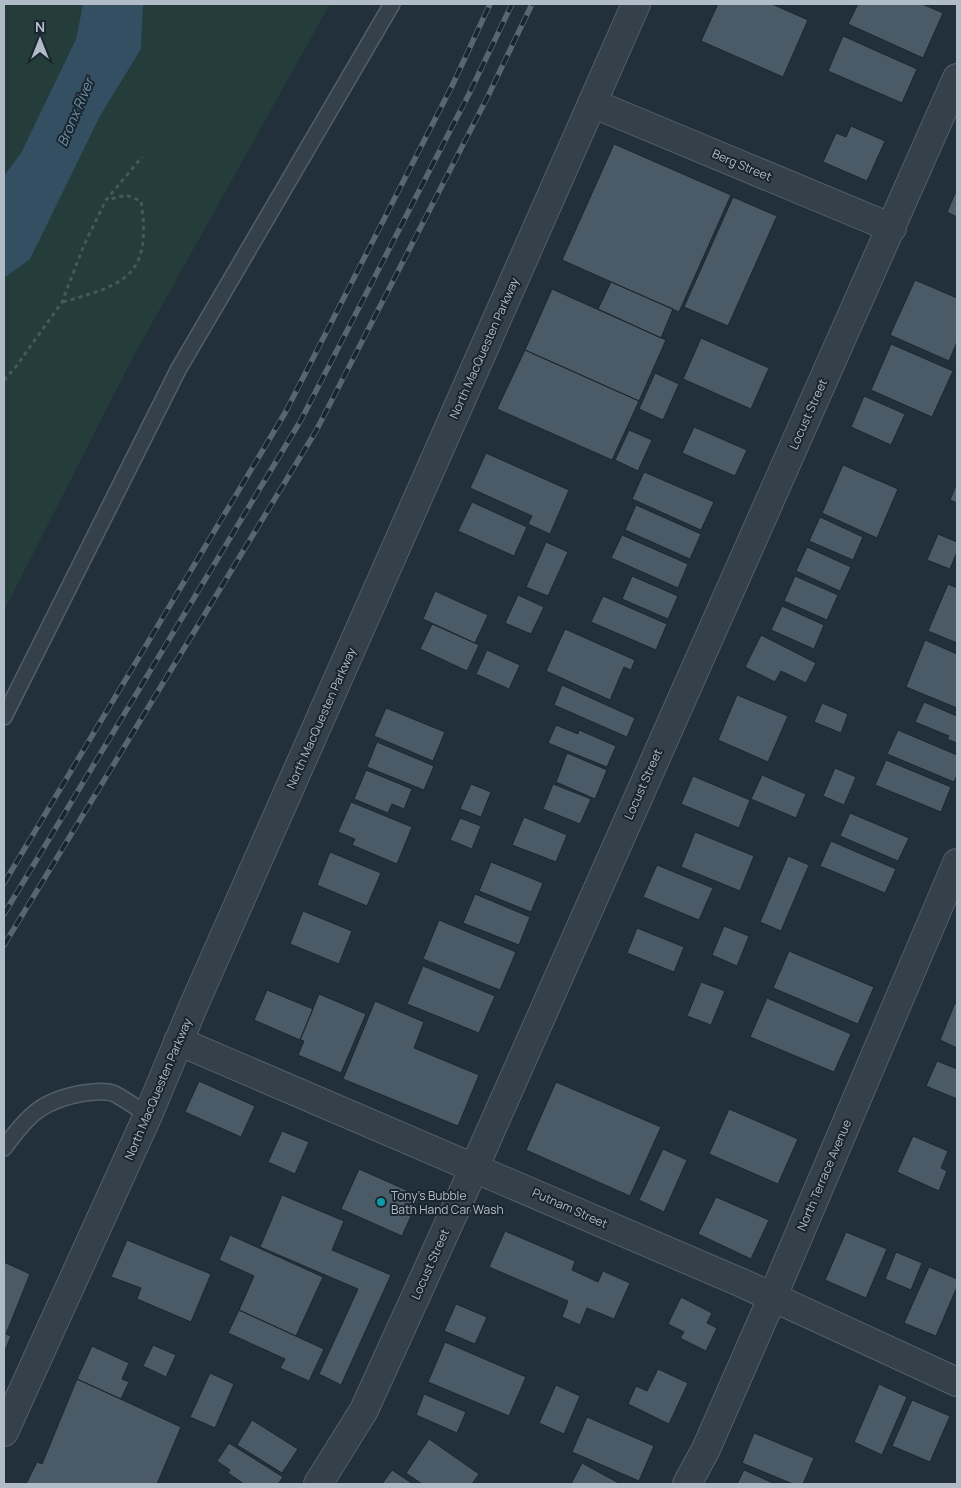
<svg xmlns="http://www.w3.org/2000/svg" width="961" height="1488" viewBox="0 0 961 1488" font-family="Manrope,sans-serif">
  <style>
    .green { fill: #243d3b }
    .water { fill: #354f62 }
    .building { fill: #4a5a66; stroke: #1c2831 }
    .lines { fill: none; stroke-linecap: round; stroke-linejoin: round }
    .service-casing { stroke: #535f68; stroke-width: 18 }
    .minor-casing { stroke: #535f68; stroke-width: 30 }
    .path { stroke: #435a58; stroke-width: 3; stroke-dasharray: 4 4; stroke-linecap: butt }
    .service { stroke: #35414a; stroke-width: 15 }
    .minor { stroke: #35414a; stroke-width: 28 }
    .rail-casing { stroke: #576672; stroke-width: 5.5 }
    .rail { stroke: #1a262f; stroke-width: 4; stroke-dasharray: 11; stroke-linecap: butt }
    .culture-dot { fill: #0f9aa8; stroke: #1a262f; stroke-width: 2 }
    .labels { text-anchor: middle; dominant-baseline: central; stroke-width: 4; stroke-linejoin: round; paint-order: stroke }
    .street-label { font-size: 12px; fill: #b0bcc7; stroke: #1a262f }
    .poi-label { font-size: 12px; fill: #b0bcc7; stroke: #1a262f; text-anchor: start }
    .water-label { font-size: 14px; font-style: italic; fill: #7093aa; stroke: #1a262f }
  </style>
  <rect width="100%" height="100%" fill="#21303a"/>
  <!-- green -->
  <path class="green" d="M4,4H83L76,39L21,153L4,176Z
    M143,4H330L131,361L4,611V278L30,258L100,116L141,49Z"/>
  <!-- water -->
  <path class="water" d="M83,4H143L141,49L100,116L30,259L4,278V176L21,153L76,39Z"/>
  <!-- building -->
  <path class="building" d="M718,4H772L808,20L783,77L701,41Z
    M858,4H922L943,13L923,58L848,24Z
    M843,36L917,69L902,103L828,71Z
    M851,126L885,141L867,181L823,162L836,133L846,137Z
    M614,144L731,195L679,312L562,260Z
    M957,189V217L947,212Z
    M733,197L777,216L728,326L684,307Z
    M915,280L957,298V342L949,361L890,335Z
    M611,282L673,309L661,338L598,309Z
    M552,289L666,340L639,401L525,350Z
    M701,338L769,368L751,409L683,379Z
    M891,344L953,371L932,417L871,390Z
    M525,350L639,401L612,460L497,409Z
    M655,373L679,384L663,420L639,409Z
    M864,396L905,414L891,445L851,427Z
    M694,427L747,450L735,476L682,453Z
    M629,430L652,440L638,471L615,460Z
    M486,453L569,490L550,534L528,524L532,516L470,488Z
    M843,465L898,489L877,538L822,513Z
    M644,472L714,502L701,530L632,499Z
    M957,483V503L950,500Z
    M472,502L527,527L514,556L458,531Z
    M636,505L701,534L690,559L625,530Z
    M820,517L863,537L853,560L809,541Z
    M938,534L957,542V552L950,569L927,560Z
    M622,535L688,564L678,588L611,558Z
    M546,542L568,552L548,596L526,587Z
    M807,547L851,567L840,591L796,571Z
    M632,576L678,596L668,619L622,599Z
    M795,576L838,595L827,620L784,601Z
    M948,584L957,588V643L928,631Z
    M435,591L488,615L475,643L423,619Z
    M518,595L544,607L531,634L505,623Z
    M603,596L667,624L656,650L591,622Z
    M782,606L824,625L814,649L771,630Z
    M432,624L479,645L467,671L420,649Z
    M565,629L635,660L631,670L624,667L610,700L546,671Z
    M761,635L816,663L806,683L781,671L775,682L745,667Z
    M925,640L957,654V708L906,687Z
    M487,650L520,665L509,689L476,674Z
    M562,685L635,718L627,737L554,705Z
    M737,695L788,716L768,762L718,740Z
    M924,702L957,716V743L947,739L949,736L915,722Z
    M822,703L848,714L841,733L814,722Z
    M386,708L445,732L433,761L374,736Z
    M556,725L578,734L579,730L616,746L607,767L548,743Z
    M898,730L957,755V775L954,782L887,754Z
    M377,742L434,766L424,790L367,767Z
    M567,753L607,770L595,799L556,782Z
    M886,760L951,787L941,812L875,785Z
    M835,768L856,777L844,805L823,796Z
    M366,770L412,789L404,809L392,804L388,813L354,799Z
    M762,775L806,794L796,818L751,799Z
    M693,776L750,800L739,828L681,804Z
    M471,784L491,792L481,817L460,809Z
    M553,784L591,799L580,824L543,809Z
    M351,802L412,827L397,864L352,845L355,839L338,832Z
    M850,813L909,838L898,861L840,836Z
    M524,817L567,835L556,862L512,845Z
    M460,818L481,826L472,849L450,840Z
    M695,832L754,856L740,891L681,867Z
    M831,841L896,869L885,893L820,866Z
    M330,852L381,873L367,906L317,885Z
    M788,856L809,865L781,931L760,922Z
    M491,862L543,883L531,912L479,891Z
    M657,865L713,888L699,920L643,897Z
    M475,894L530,917L519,945L463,923Z
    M303,911L352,931L339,964L290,944Z
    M439,920L516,952L500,990L423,959Z
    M724,926L749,936L737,966L712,955Z
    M637,928L684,947L674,972L627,953Z
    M789,951L874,987L858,1024L773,988Z
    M423,966L495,996L479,1033L407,1004Z
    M701,982L725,991L711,1025L687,1016Z
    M267,990L313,1009L300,1040L254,1020Z
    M319,994L366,1014L341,1073L298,1055L304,1041L300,1040Z
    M767,998L851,1034L834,1072L750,1037Z
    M375,1001L424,1022L414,1048L479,1075L458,1126L343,1079Z
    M955,1003L957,1004V1048L940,1040Z
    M937,1061L957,1069V1099L926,1086Z
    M199,1081L255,1106L241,1137L185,1112Z
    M556,1082L661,1127L630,1196L526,1150Z
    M729,1109L798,1139L778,1184L709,1154Z
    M282,1131L309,1142L295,1174L268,1162Z
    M913,1136L948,1151L941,1168L947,1171L939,1191L897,1172Z
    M663,1149L687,1160L664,1212L639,1200Z
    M359,1169L420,1196L402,1236L341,1209Z
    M282,1195L344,1221L332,1250L391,1275L341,1385L319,1374L358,1289L260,1247Z
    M716,1197L769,1220L751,1259L698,1234Z
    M505,1231L575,1261L572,1270L598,1282L603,1271L630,1283L614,1319L587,1308L580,1325L562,1317L568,1301L489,1267Z
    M846,1232L887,1249L866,1298L825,1280Z
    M230,1235L323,1277L296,1336L239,1310L254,1276L219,1260Z
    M127,1240L211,1274L191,1322L137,1299L141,1288L111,1277Z
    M896,1252L922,1263L911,1290L885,1279Z
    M4,1262L30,1274L6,1334L11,1336L4,1353Z
    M929,1267L957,1279V1287L936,1336L904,1323Z
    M681,1297L712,1313L707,1323L717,1328L706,1351L680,1338L684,1332L668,1324Z
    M456,1304L487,1317L475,1344L444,1331Z
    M239,1310L324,1349L309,1381L280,1368L285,1359L228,1333Z
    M445,1342L526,1377L509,1416L428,1382Z
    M153,1345L176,1355L166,1377L143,1366Z
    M92,1346L129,1363L122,1379L129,1382L121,1399L77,1379Z
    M658,1369L688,1383L669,1424L628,1404L636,1386L647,1391Z
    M210,1373L234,1384L215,1428L190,1417Z
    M77,1379L181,1427L157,1484H26L37,1462L42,1464Z
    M879,1384L907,1397L882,1455L854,1442Z
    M556,1385L580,1396L564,1434L539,1423Z
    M424,1394L466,1412L457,1433L416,1415Z
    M912,1400L950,1416L930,1462L892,1446Z
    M587,1417L654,1446L639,1481L572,1452Z
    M252,1420L298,1449L282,1473L237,1445Z
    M754,1433L814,1458L803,1484H793L742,1463Z
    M429,1439L479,1474L472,1484H422L406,1473Z
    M229,1443L283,1477L278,1484H244L228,1473L230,1470L217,1461Z
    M582,1463L613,1480L621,1484H571Z
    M392,1470L413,1484H382Z
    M744,1470L775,1484H737Z"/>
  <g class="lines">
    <!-- service casing -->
    <g class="service-casing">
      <path id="service" d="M4,717L178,370L392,4
        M4,1148C28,1115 42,1100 84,1093C93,1092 106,1090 115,1094C126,1100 137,1108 148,1115"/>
    </g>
    <!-- minor casing -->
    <g class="minor-casing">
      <path id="minor" d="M592,103L892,228
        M178,1041L742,1283L957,1382
        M4,1432L148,1115L193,1007L636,4
        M318,1484L364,1410L475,1166L957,78
        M687,1484L706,1449L773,1296L957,863"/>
    </g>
    <!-- path -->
    <path class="path" d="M63,302C127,284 152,275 141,201L126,195L107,200
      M4,380L15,368L62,302L84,245L106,200L142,157"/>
    <!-- service -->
    <use href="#service" class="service"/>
    <!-- minor -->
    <use href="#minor" class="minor"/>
    <!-- rail casing -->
    <g class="rail-casing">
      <path id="rail" d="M4,883L285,413L452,86L490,4
        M4,914L301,420L469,94L512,4
        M4,945L316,431L487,98L532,4"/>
    </g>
    <!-- rail -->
    <use href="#rail" class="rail"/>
  </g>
  <!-- markers -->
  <circle class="culture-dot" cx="381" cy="1202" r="5"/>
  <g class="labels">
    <!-- street labels -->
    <g class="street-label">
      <text transform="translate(742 165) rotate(23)">Berg Street</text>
      <text transform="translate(484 348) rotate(-66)">North MacQuesten Parkway</text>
      <text transform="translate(808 414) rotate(-66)">Locust Street</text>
      <text transform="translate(321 718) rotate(-66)">North MacQuesten Parkway</text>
      <text transform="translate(643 784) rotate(-66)">Locust Street</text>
      <text transform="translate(158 1089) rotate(-67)">North MacQuesten Parkway</text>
      <text transform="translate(824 1175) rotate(-67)">North Terrace Avenue</text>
      <text transform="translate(570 1208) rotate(24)">Putnam Street</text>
      <text transform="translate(430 1264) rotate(-66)">Locust Street</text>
    </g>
    <!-- poi labels -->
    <g class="poi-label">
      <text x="391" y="1195">Tony's Bubble<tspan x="391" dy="14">Bath Hand Car Wash</tspan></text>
    </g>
    <!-- water labels -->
    <g class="water-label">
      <text transform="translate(75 112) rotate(-67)">Bronx River</text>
    </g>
  </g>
  <!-- border -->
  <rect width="961" height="1488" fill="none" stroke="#b0bcc7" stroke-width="10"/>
  <!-- north arrow -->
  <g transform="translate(40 40)" stroke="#1a262f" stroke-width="4" paint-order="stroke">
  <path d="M0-4L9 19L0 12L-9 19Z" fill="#b0bcc7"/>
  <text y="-8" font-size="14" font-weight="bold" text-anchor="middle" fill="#b0bcc7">N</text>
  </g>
</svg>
